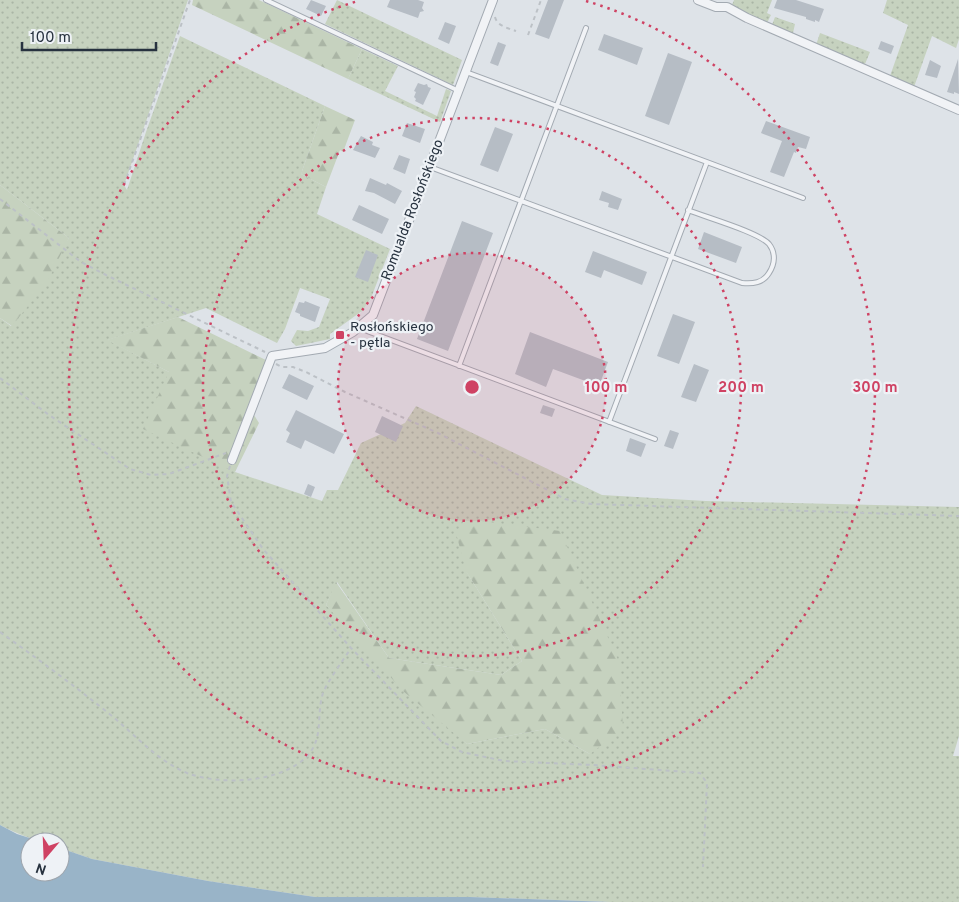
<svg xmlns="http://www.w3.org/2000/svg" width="959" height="902" viewBox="0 0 959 902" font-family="Overpass,sans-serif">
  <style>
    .green { fill: url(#green-dots); fill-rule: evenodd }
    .forest { fill: url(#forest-firs) }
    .water { fill: #99b4c8 }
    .building { fill: #b6bdc5 }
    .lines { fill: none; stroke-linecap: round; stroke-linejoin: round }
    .lane-casing { stroke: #a3aab2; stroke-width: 6 }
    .street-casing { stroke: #a3aab2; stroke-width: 10 }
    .path { stroke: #bcc1c6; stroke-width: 2; stroke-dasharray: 4 4; stroke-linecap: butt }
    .lane { stroke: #f1f3f6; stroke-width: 4 }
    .street { stroke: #f1f3f6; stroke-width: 8 }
    .ring { fill: none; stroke: #cf4263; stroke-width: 2.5; stroke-dasharray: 2.5 5 }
    .poi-dot { fill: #cf4263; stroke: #eef2f6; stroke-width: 2 }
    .labels { text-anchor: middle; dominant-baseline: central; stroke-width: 4.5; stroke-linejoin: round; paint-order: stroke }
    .street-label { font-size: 14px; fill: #27323f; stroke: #eef2f6 }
    .poi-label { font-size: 14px; fill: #27323f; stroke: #eef2f6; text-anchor: start }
    .centre { fill: #cf4263; stroke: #eef2f6; stroke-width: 2.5 }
    .ring-label { font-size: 15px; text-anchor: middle; font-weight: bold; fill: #cf4263; stroke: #eef2f6; stroke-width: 4.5; stroke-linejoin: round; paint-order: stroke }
  </style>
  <defs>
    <pattern id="green-dots" width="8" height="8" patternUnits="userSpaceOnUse" patternTransform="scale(1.25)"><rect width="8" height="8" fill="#c6d2bf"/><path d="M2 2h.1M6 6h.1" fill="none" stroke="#aab5a5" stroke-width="1.8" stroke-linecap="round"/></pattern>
    <pattern id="forest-firs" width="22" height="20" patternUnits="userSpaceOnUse" patternTransform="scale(1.25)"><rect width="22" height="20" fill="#c6d2bf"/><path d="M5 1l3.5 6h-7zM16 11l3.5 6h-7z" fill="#aab5a5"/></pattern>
  </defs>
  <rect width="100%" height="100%" fill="#dee3e8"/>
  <!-- green -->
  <path class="green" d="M0,0H188L124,185L127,190L146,132L180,36L325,106L301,174L326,187L317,214L390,249L371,298L362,311L330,334V339L296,346L291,341L297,330L308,331L319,327L330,299L300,288L285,329L277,343L206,308L108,340L169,372L235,472L322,501L327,490H338L361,443L405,423L416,406L602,495L706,501L959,507V736L953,756H959V902H610L470,897H315L208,881L92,859L60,848V842C36,842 22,836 0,825V318L11,326L69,238L0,185ZM466,571L590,754L545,729L467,744L326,605L337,582L389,658L501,675L522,661Z
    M337,0L462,60L453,85L325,24Z
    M734,0H772L767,13L771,15L767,23L737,10L732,5Z
    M887,0H959V39L956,48L932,36L914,87L890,76L908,25L883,13Z
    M775,17L795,24L793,33L790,35L772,25Z
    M820,33L870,52L865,64L816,45Z
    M362,49L398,66L385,91L437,116L446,89L451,91L440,122L348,79Z"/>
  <!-- forest -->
  <path class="forest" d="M193,0H259L362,49L348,79L192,5Z
    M325,106L355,120L343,152L340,150L326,187L301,174Z
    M0,185L69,238L47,282L12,326L0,318Z
    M178,317L270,362L254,415L259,423L235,472L143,429L169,372L107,340Z
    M465,519L560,531L619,662L623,729L590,754L545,729L467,744L403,691L326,605L336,582L389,658L501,675L522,661L466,571L456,533Z"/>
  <!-- water -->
  <path class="water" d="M0,825L17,834L42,842H30V872H60V848L92,859L208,881L315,897H470L610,902H0Z"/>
  <!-- building -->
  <path class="building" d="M311,0L326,6L321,16L306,9Z
    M390,0H418L424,2L422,8L424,11L420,12L418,18L387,7Z
    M548,0H564L549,39L535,34Z
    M777,0H796L824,9L819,22L815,20V22L806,19V17L774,8Z
    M445,22L456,26L449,44L438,39Z
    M604,34L643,48L637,65L598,50Z
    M881,41L894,46L891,54L878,49Z
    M498,42L506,45L498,66L490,63Z
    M668,53L692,62L669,125L645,116Z
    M958,59L959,94L954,92V94L947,92Z
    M930,60L941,66L937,78L925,75Z
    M418,83L424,85L427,84L428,87L431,88L423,105L415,101L416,99L414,97L416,92L414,91Z
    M766,121L810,137L806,149L798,147L796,153L794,152L784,177L770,172L782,141L761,133Z
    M407,123L425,129L420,143L402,136Z
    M495,127L513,134L498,172L480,165Z
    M361,136L373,142L372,145L380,148L375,158L353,150Z
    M399,155L410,159L405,174L393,169Z
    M370,178L386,185L387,183L402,191L395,204L374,193L365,191Z
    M602,191L622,199L618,210L608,207L609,203L599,200Z
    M359,205L389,219L382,234L352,220Z
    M462,221L493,233L448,351L417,339Z
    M704,232L742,247L736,263L698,249Z
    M366,250L378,255L368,282L355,277Z
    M593,251L647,272L642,285L604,270L601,278L585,272Z
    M305,301L320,307L315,322L300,316V314L295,312L299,302L304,303Z
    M673,314L695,322L679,364L657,356Z
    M530,332L608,362L599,386L553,369L546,387L515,374Z
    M694,364L709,370L696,402L681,397Z
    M289,374L314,386L307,400L282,388Z
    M543,405L555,409L552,417L540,413Z
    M296,410L344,434L334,454L305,440L301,449L286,442L290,433L286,430Z
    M382,416L403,426L396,442L375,432Z
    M670,430L679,433L673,449L664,446Z
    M630,438L646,444L641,457L626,451Z
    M308,484L315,487L311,497L304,494Z"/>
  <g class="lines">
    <!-- lane casing -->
    <g class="lane-casing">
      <path id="lane" d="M266,0L459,91
        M466,72L803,198
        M430,167L742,283C753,284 763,283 769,273C775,264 776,253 769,244C758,232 705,217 688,210
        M367,331L655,439
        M459,366L586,28
        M609,422L707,162"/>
    </g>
    <!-- street casing -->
    <g class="street-casing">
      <path id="street" d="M698,0L716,7H727L747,18L959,110
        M232,460L272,356L325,348L353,332L373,315L493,0"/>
    </g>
    <!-- path -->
    <path class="path" d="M495,17C497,26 508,28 516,31
      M528,35L541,0
      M124,185L190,0
      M0,199L81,262L106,275L265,352
      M276,364L282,367H293L306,372L345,392L438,433L565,499L591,504L959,516
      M0,378L49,415L130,469L151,475L169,474L226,453
      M230,466L227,476L231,502L263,549L351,648L441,741L462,752L504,761L593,765L700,773L707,783L703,867
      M0,632C38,659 76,687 112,716C136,736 158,761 187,773C221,786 283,783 308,755C324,737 316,714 323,693C327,682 344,659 351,648"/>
    <!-- lane -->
    <use href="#lane" class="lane"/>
    <!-- street -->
    <use href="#street" class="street"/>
  </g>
  <!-- distance rings -->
  <circle cx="472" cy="387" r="134" fill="#cf4263" fill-opacity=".12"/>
  <g class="ring">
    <circle cx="472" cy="387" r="134"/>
    <circle cx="472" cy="387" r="269"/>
    <path d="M586 1A403 403 0 1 1 358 1"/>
  </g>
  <!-- markers -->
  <rect class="poi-dot" x="335" y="330" width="10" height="10" rx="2.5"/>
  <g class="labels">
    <!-- street labels -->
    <g class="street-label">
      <text transform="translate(413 210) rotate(-69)">Romualda Rosłońskiego</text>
    </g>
    <!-- poi labels -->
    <g class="poi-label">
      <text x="350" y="327">Rosłońskiego<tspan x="350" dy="16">- pętla</tspan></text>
    </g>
  </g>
  <circle cx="472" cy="387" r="8" class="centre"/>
  <g class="ring-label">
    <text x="606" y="392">100 m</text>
    <text x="741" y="392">200 m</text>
    <text x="875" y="392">300 m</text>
  </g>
  <!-- north arrow -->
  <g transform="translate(45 857) rotate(199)"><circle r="24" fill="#eef2f6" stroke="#9ea5ad"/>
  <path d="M0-4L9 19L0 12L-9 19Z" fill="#cf4263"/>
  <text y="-8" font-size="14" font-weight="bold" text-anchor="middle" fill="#27323f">N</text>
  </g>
  <!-- scale -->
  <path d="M22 42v8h134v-8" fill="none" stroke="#27323f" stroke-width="2.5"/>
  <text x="30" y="42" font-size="15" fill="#27323f" stroke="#eef2f6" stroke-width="4" paint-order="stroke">100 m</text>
</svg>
